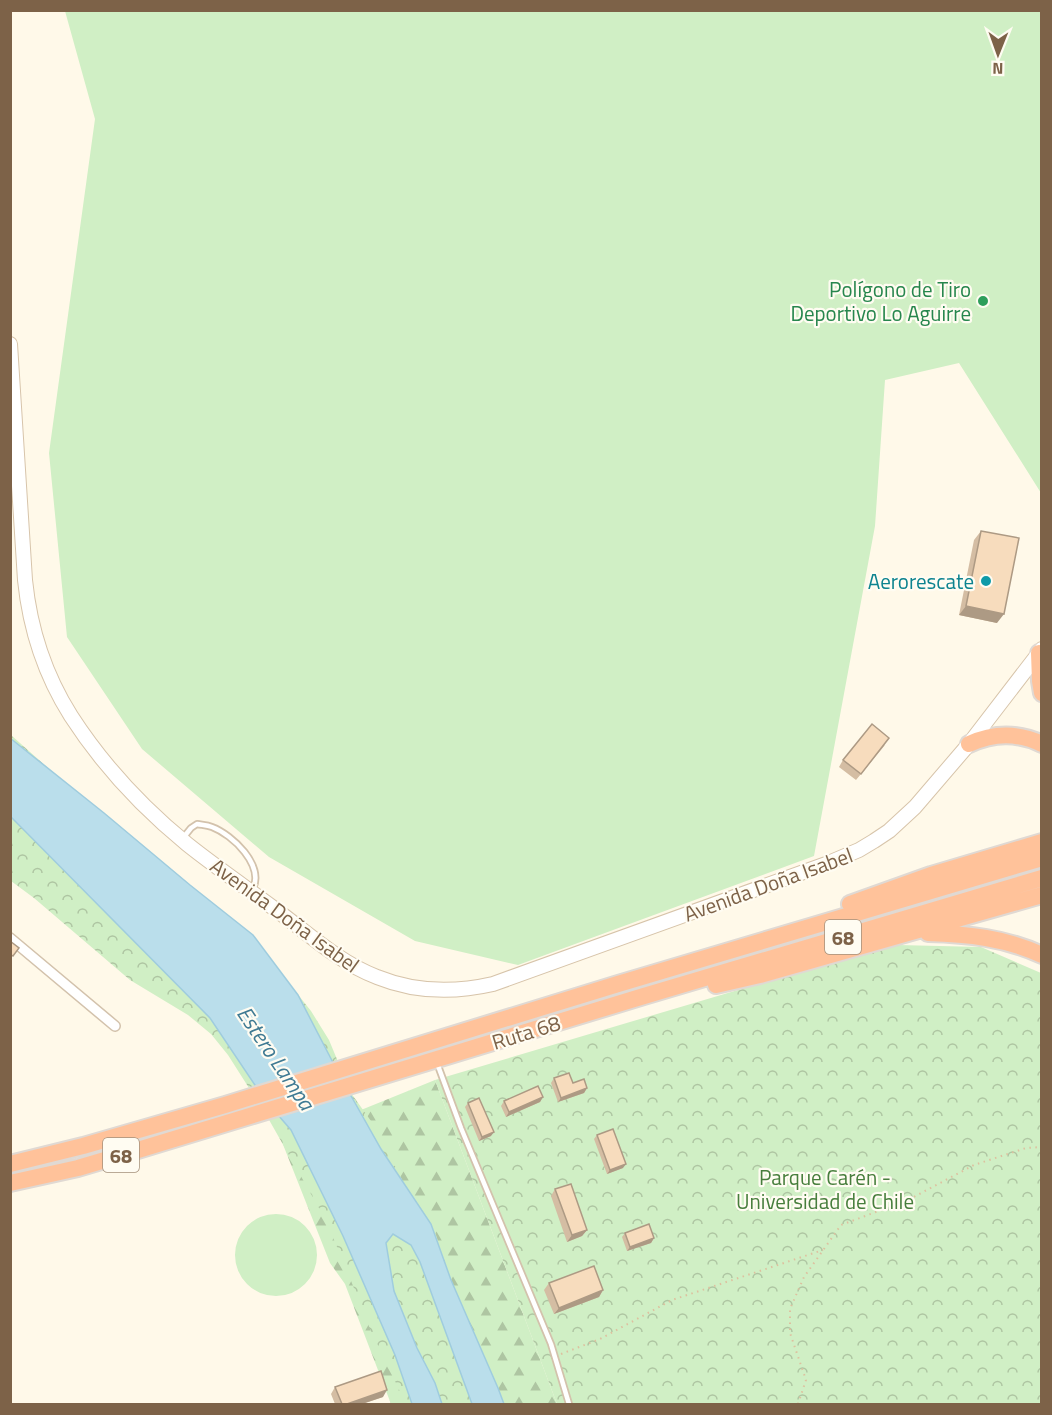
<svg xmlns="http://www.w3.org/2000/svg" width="1052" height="1415" viewBox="0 0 1052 1415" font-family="'Titillium Web',sans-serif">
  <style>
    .green { fill: #d0efc5 }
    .forest { fill: url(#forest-firs) }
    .park { fill: url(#park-crowns) }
    .water { fill: #badeeb; stroke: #9fccde; stroke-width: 1.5 }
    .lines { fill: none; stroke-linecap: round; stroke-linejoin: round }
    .lane-casing { stroke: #d3c2ac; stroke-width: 8 }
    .street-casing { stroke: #d3c2ac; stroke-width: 12 }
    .secondary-casing { stroke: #d7c4aa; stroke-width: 16 }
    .highway-casing { stroke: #e0d9d3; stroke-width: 20 }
    .path { stroke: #ddc09f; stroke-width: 2; stroke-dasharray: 1.5 4.5; stroke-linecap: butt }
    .lane { stroke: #fff; stroke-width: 4.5 }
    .street { stroke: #fff; stroke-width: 9 }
    .secondary { stroke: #fff; stroke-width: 14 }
    .highway { stroke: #ffc29a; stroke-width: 16 }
    .wall { fill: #d4bda3 }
    .shaded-wall { fill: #ad9a84 }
    .building { fill: #f7dcbd; stroke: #ad9a84; stroke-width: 1.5 }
    .leisure-dot { fill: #2e9e5b; stroke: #fffcf2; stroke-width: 2 }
    .culture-dot { fill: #0f9aa8; stroke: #fffcf2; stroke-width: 2 }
    .labels { text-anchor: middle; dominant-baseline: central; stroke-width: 4.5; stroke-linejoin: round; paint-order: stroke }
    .shield { fill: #fffcf2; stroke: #a4907b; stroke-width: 1.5 }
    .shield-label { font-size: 20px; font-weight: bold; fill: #7d6248 }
    .leisure-label { font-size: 21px; fill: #27864d; stroke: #fffcf2; text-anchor: end }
    .culture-label { font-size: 21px; fill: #0d838f; stroke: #fffcf2; text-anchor: end }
    .street-label { font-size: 21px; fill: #7d6248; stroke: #fffcf2 }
    .park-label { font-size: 21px; fill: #477e3c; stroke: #fffcf2 }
    .water-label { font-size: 22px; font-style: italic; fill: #3f7a93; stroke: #fffcf2 }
  </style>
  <defs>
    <pattern id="forest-firs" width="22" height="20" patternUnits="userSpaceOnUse" patternTransform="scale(1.5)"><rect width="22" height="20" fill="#d0efc5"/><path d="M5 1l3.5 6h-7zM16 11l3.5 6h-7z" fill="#aec5a2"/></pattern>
    <pattern id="park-crowns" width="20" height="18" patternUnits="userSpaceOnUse" patternTransform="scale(1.5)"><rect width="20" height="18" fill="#d0efc5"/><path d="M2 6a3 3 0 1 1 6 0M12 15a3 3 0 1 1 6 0" fill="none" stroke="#aec5a2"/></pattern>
  </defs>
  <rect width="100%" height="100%" fill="#fff9e9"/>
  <!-- green -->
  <path class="green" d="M65,11H1041V493L959,363L885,380L875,526L814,856L518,965L415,941L269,857L142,749L67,637L49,453L95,119Z
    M235 1255a41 41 0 1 1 82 0a41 41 0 1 1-82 0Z"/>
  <!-- forest -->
  <path class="forest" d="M435,1080L557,1404H391L345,1284L330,1263L282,1142Z"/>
  <!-- park -->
  <path class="park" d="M11,735L288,982L311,1011L329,1040L351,1093L371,1121L416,1206L435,1232L453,1285L479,1404H406L370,1329L344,1263L324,1217L268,1118L228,1055L211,1034L188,1015L130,980L34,898L11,881Z
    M898,945L981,947L1041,973V1404H557L435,1080L788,975Z"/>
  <!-- water -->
  <path class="water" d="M10,738L104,813L190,885L253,935L298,995L341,1078L381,1149L431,1224L451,1280L498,1388L504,1404H472L420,1262L411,1245L393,1234L386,1243L394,1291L417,1348L435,1383L442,1404H412L395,1355L343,1236L291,1130L265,1100L210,1018L11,817Z"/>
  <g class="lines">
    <!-- lane casing -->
    <g class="lane-casing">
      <path id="lane" d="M183,838L191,828L197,824C202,825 207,825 212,827C233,835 264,865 253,889
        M437,1063L461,1128L551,1344L569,1404"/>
    </g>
    <!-- street casing -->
    <g class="street-casing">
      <path id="street" d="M10,938L115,1026"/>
    </g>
    <!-- secondary casing -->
    <g class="secondary-casing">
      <path id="secondary" d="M10,344L25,580C30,629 45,675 71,716C102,764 143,808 187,844C217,868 248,889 279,912C310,935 340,963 377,977C414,992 454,993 493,984L826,864L859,850L874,841L889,831L915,807L969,744L1042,649"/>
    </g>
    <!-- highway casing -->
    <g class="highway-casing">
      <path id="highway" d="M1039,653L1040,681L1042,693
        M969,744C994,733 1017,732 1042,744
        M850,904L931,875L1042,842
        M928,933C967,934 1006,938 1042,955
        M716,985L760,975L1042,895
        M10,1164L83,1146L225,1105L618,984L1042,858
        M10,1183L78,1168L115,1157L644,996L1042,878"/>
    </g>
    <!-- path -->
    <path class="path" d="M561,1354L600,1339L672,1300L823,1250
      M798,1404L806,1380L790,1333V1309L804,1277L841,1225L908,1200L974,1165L1026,1148L1042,1147"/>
    <!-- lane -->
    <use href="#lane" class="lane"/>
    <!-- street -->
    <use href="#street" class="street"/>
    <!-- secondary -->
    <use href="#secondary" class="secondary"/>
    <!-- highway -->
    <use href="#highway" class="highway"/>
  </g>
  <!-- wall -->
  <path class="wall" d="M981,531L997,623L959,615L974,540Z
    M885,745L856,780L839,767L843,760Z
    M554,1078L573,1083L587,1088L584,1093L558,1102L551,1083Z
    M543,1097L540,1102L506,1117L501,1106L504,1101Z
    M468,1103L491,1136L479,1141L465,1107Z
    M597,1135L623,1168L607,1174L594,1139Z
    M555,1189L587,1230L582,1236L567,1242L551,1196Z
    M625,1233L654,1238L651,1243L627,1251L622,1237Z
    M549,1283L603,1290L599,1297L554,1314L544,1290Z
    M335,1387L383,1397L362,1404H335L331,1394Z"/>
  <!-- shaded-wall -->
  <path class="shaded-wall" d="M966,606L1004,614L997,623L959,615Z
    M587,1088L584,1093L558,1102L561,1098Z
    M543,1097L540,1102L506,1117L509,1112Z
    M494,1132L491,1136L479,1141L482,1137Z
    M626,1164L623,1168L607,1174L610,1170Z
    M587,1230L582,1236L567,1242L572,1235Z
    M654,1238L651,1243L627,1251L630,1247Z
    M603,1290L599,1297L554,1314L559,1308Z
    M387,1390L383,1397L362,1404H347Z"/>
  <!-- building -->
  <path class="building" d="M981,531L1019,538L1004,614L966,606Z
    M872,724L889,738L861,774L843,760Z
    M10,941L19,948L13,956L10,954Z
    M569,1073L573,1083L584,1079L587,1088L561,1098L554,1078Z
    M538,1086L543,1097L509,1112L504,1101Z
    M479,1098L494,1132L482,1137L468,1103Z
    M613,1129L626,1164L610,1170L597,1135Z
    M571,1184L587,1230L572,1235L555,1189Z
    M649,1224L654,1238L630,1247L625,1233Z
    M594,1266L603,1290L559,1308L549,1283Z
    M381,1371L387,1390L347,1404H342L335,1387Z"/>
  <!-- markers -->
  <circle class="leisure-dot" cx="983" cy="301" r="6"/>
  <circle class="culture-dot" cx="986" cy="581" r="6"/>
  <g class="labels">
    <!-- shield labels -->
    <g class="shield">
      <rect x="825" y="920" width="36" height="34" rx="4.5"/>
      <rect x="103" y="1138" width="36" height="34" rx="4.5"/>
    </g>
    <g class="shield-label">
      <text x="843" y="937">68</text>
      <text x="121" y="1155">68</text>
    </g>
    <!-- leisure labels -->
    <g class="leisure-label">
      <text x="971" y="289">Polígono de Tiro<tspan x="971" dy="24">Deportivo Lo Aguirre</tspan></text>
    </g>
    <!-- culture labels -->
    <g class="culture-label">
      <text x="974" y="581">Aerorescate</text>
    </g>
    <!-- street labels -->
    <g class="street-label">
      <text transform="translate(768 884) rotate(-20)">Avenida Doña Isabel</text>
      <text transform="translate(285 915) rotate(36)">Avenida Doña Isabel</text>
      <text transform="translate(526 1032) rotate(-17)">Ruta 68</text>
    </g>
    <!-- park labels -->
    <g class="park-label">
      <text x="825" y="1177">Parque Carén -<tspan x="825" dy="24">Universidad de Chile</tspan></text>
    </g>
    <!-- water labels -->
    <g class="water-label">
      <text transform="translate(276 1058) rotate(56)">Estero Lampa</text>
    </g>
  </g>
  <!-- border -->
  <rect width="1052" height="1415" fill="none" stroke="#7d6248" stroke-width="24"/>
  <!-- north arrow -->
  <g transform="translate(998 54) rotate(181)" stroke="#fffcf2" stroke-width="4.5" paint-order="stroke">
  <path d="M0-4.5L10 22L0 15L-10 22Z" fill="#7d6248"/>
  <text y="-9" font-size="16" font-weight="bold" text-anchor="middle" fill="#7d6248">N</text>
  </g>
</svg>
